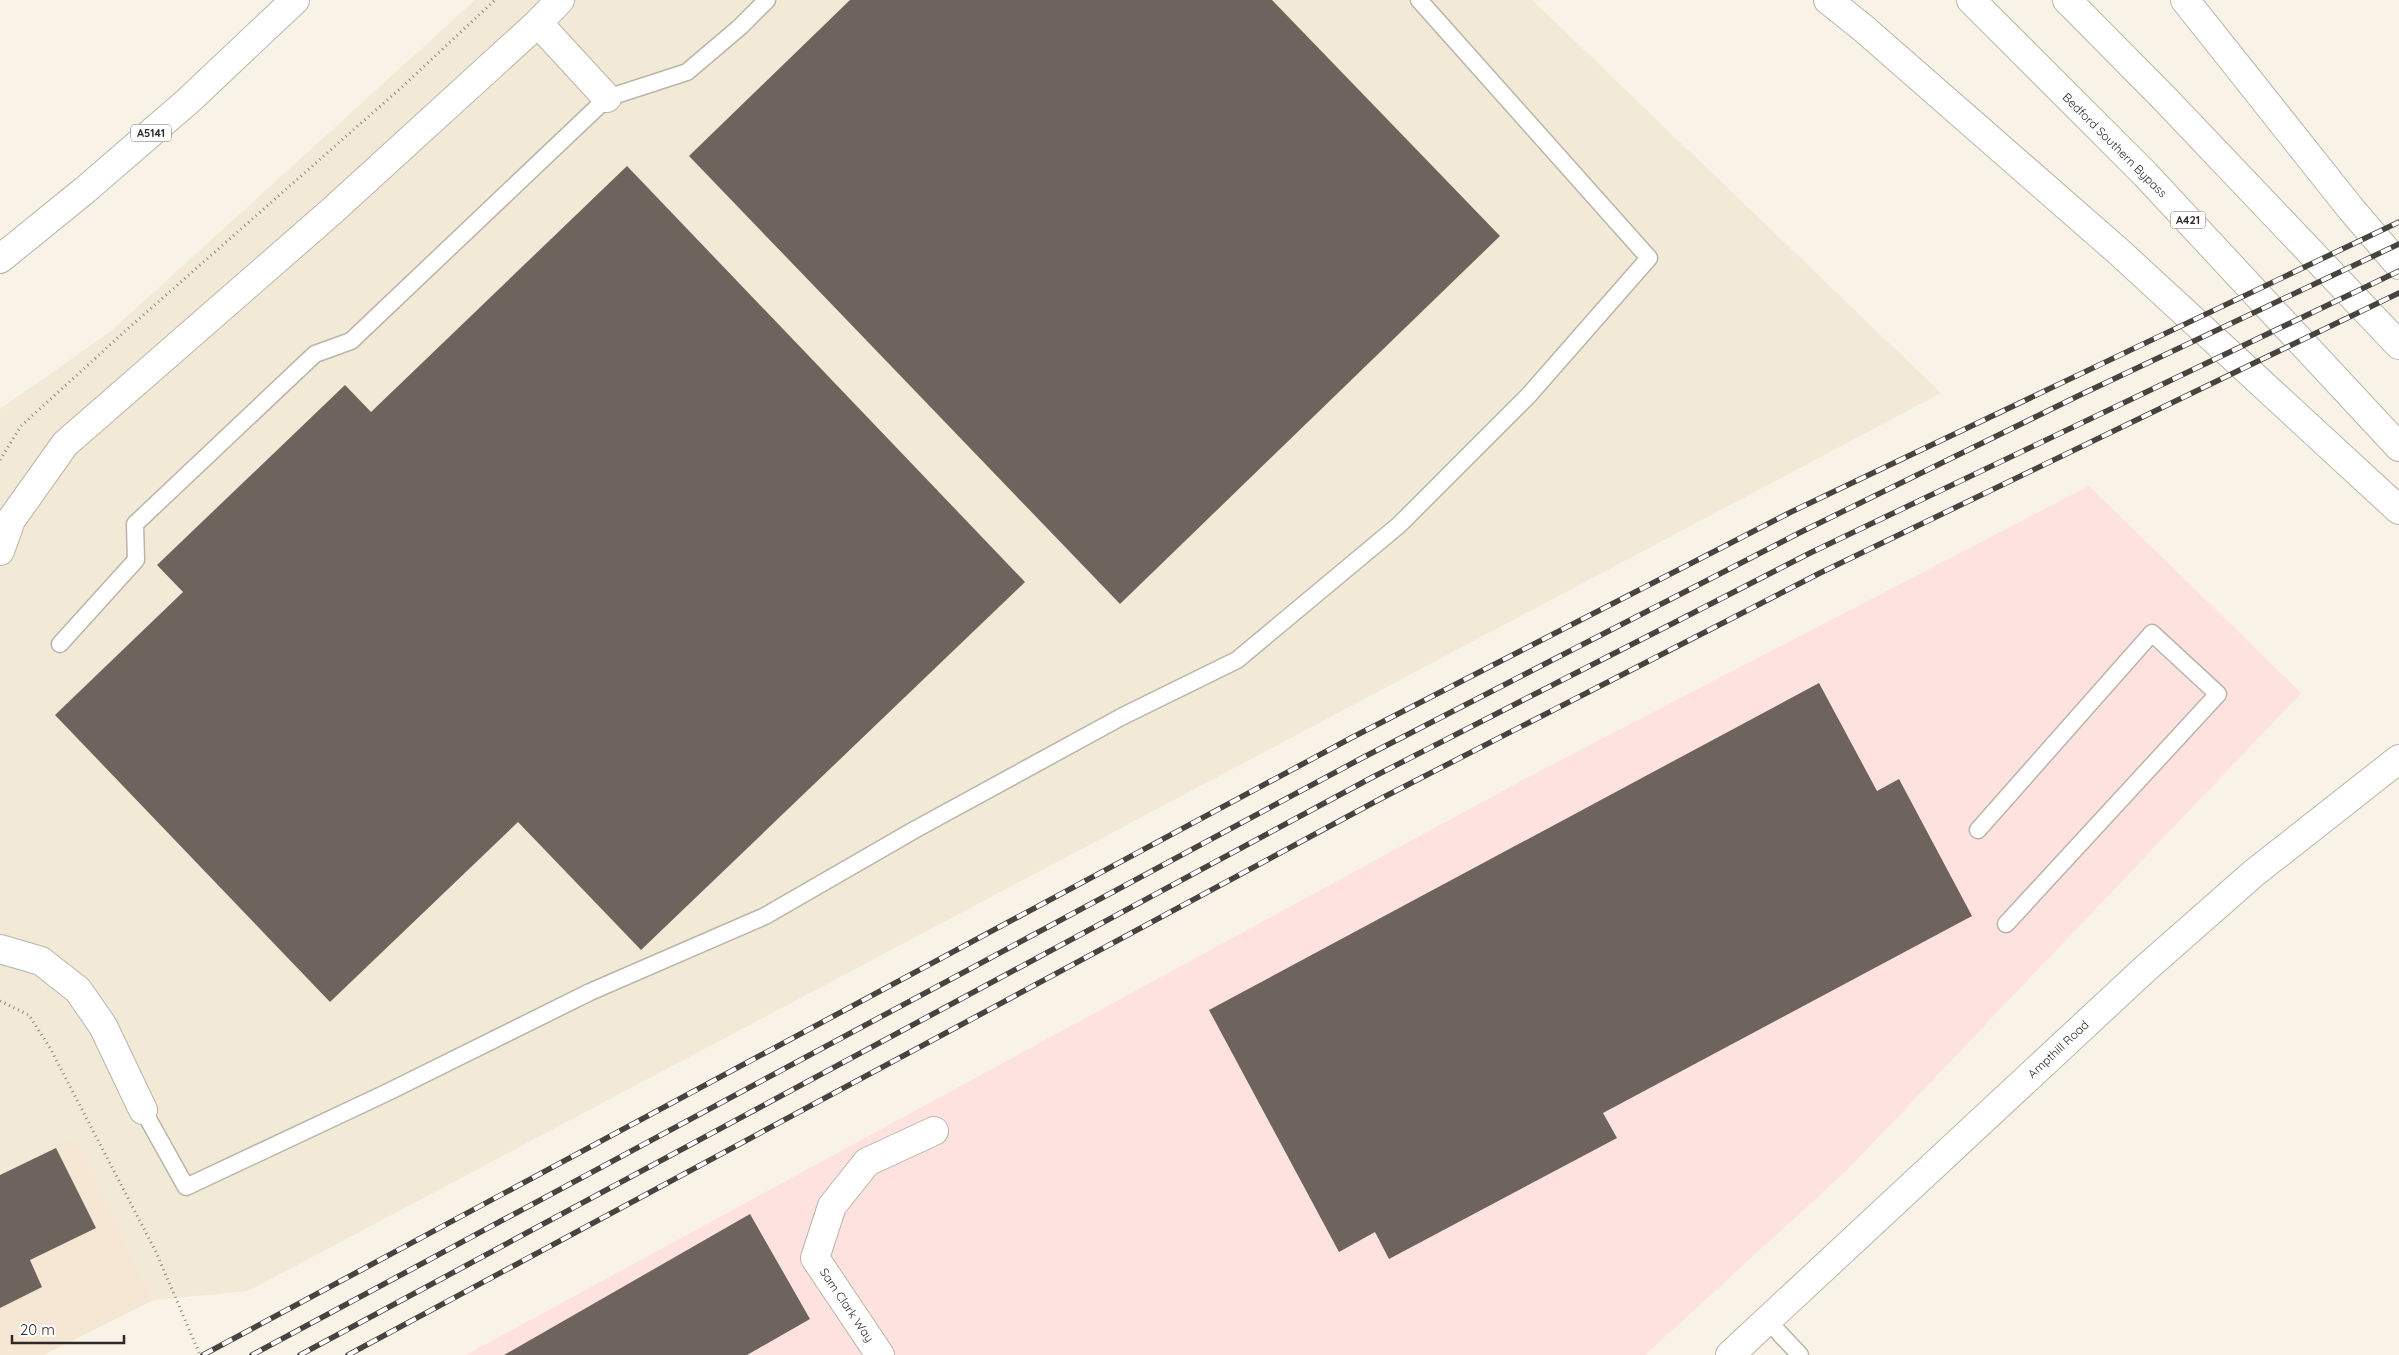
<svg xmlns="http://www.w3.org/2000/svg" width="2399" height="1355" viewBox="0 0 2399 1355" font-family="Quicksand,sans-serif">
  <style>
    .commercial { fill: #fde2e0 }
    .built { fill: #f2e9d6 }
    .education { fill: #f6e7d4 }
    .building { fill: #6e645d }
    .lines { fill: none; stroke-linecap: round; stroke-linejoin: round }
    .service-casing { stroke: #bab5aa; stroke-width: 19 }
    .minor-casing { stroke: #bab5aa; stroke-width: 30 }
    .secondary-casing { stroke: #bab5aa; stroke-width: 30 }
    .primary-casing { stroke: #bab5aa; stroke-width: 30 }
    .trunk-casing { stroke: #bab5aa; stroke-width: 30 }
    .path { stroke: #8e8a82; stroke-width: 3; stroke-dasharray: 1 4; stroke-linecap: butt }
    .service { stroke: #fff; stroke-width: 16 }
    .minor { stroke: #fff; stroke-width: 28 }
    .secondary { stroke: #fff; stroke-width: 28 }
    .primary { stroke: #fff; stroke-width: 28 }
    .trunk { stroke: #fff; stroke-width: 28 }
    .rail-casing { stroke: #47433e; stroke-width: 5.5 }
    .rail { stroke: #fff; stroke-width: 4; stroke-dasharray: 11; stroke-linecap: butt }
    .labels { text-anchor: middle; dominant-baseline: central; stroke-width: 5; stroke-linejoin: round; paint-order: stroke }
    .shield { fill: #fff; stroke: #6c6a67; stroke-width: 1 }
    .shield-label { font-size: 11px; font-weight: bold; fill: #2d2a26 }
    .street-label { font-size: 12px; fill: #2d2a26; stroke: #fff }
  </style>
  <rect width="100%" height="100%" fill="#f9f2e7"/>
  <!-- commercial -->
  <path class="commercial" d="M2089,486L2301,693L1848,1169L1645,1355H466L1534,774Z"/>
  <!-- built -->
  <path class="built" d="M475,0H1532L1941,393L248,1291L153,1300L43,1355H0V409L110,332Z"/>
  <!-- education -->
  <path class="education" d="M74,1139L153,1300L43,1355H0V1176Z"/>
  <!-- building -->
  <path class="building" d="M850,0H1272L1500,236L1120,604L689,156Z
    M627,166L1025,582L641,950L518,822L330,1002L55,715L183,592L157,565L345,385L371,412Z
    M1819,683L1877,791L1899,779L1972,916L1603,1113L1617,1138L1389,1259L1375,1232L1339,1252L1209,1010Z
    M56,1148L96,1228L30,1260L42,1287L0,1308V1175Z
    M750,1214L810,1319L747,1355H504Z"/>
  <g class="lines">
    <!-- service casing -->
    <g class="service-casing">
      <path id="service" d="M60,644L136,560L135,524L315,354L351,341L607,98L687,72L740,27L767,0
        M1978,830L2152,633L2218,694L2006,924
        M143,1110L186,1187L386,1093L590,992L765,916L916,829L1123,716L1237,660L1399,525L1529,395L1649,258L1419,0
        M1767,1320L1800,1355"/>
    </g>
    <!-- minor casing -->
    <g class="minor-casing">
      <path id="minor" d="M538,23L607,98
        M0,551L11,520L65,444L332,211L538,23L560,0
        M0,949L41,961L78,990L103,1026L143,1110
        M880,1355L815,1258L832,1206L867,1162L934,1131"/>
    </g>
    <!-- secondary casing -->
    <g class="secondary-casing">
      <path id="secondary" d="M1730,1355L2146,968L2254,873L2399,759"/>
    </g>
    <!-- primary casing -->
    <g class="primary-casing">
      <path id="primary" d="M0,259L85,190L188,101L295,0"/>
    </g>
    <!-- trunk casing -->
    <g class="trunk-casing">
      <path id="trunk" d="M1828,0L1863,28L2118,251L2399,510
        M1971,0L2145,174L2399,447
        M2067,0L2164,98L2399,345
        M2185,0L2351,209L2399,265"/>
    </g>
    <!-- path -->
    <path class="path" d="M0,460L21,426L123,333L402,87L495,0
      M0,1001L29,1015L50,1048L156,1252L200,1355"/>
    <!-- service -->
    <use href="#service" class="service"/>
    <!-- minor -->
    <use href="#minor" class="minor"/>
    <!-- secondary -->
    <use href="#secondary" class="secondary"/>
    <!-- primary -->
    <use href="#primary" class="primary"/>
    <!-- trunk -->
    <use href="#trunk" class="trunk"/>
    <!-- rail casing -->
    <g class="rail-casing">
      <path id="rail" d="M203,1355L1351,738L1791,512L2399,222
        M252,1355L1362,758L1801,532L2080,395L2399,244
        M300,1355L1371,778L1810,553L2399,271
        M348,1355L1382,798L1820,573L2399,293"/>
    </g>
    <!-- rail -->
    <use href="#rail" class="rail"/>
  </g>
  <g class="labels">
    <!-- shield labels -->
    <g class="shield">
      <rect x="131" y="124.5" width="40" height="17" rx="4"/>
      <rect x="2170.5" y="211.5" width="35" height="17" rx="4"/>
    </g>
    <g class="shield-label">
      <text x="151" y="133">A5141</text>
      <text x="2188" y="220">A421</text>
    </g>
    <!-- street labels -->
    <g class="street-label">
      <text transform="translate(2115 145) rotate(45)">Bedford Southern Bypass</text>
      <text transform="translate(2058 1049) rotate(-43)">Ampthill Road</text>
      <text transform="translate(847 1305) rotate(56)">Sam Clark Way</text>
    </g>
  </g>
  <!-- scale -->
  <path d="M12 1335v8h112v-8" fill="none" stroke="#2d2a26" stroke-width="2.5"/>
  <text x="20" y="1335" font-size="15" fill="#2d2a26" stroke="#ffffff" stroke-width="4" paint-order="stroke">20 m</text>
</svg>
